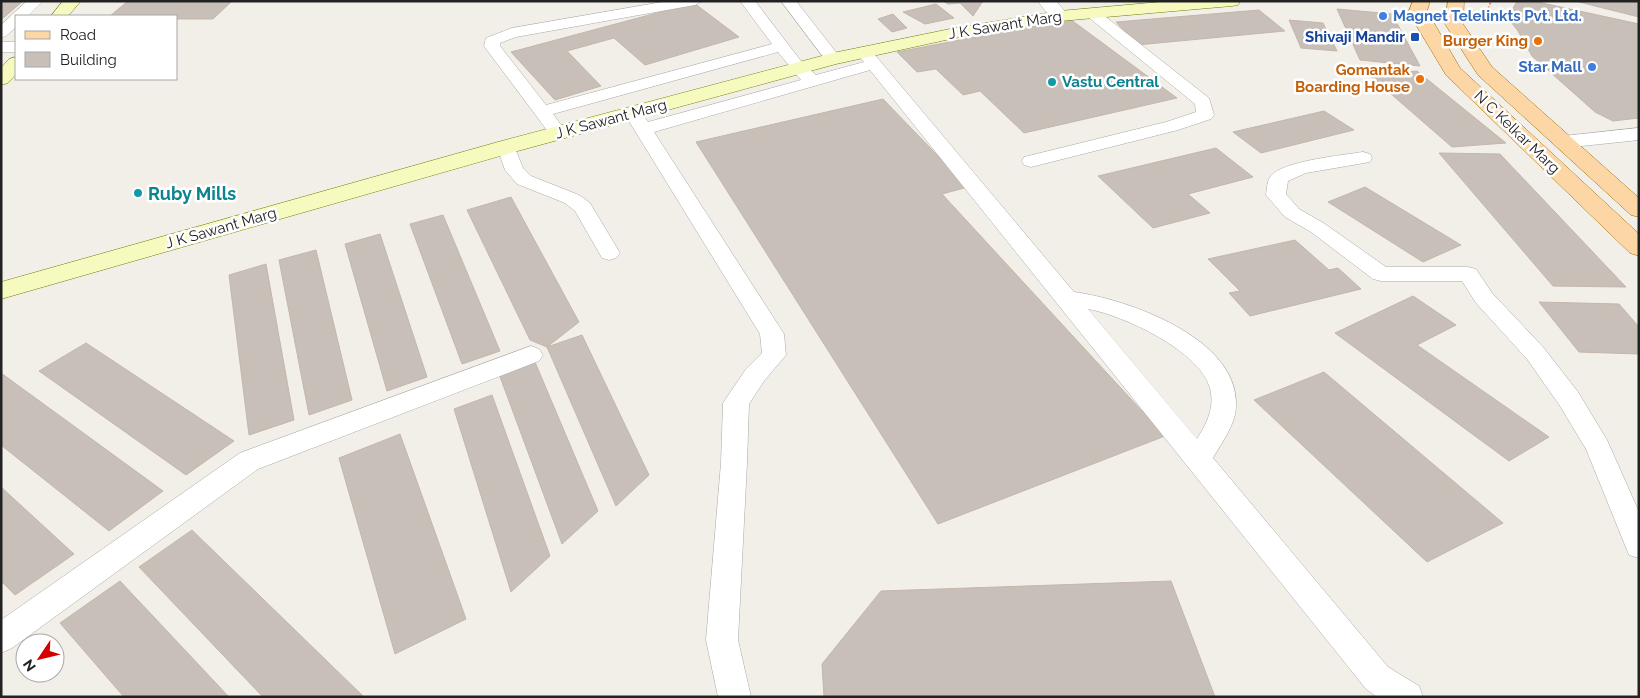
<svg xmlns="http://www.w3.org/2000/svg" width="1640" height="698" viewBox="0 0 1640 698" font-family="Raleway,sans-serif">
  <style>
    .building { fill: #c7bfb8; stroke: #c4b6ab }
    .lines { fill: none; stroke-linecap: round; stroke-linejoin: round }
    .lane-casing { stroke: #a9a9a9; stroke-width: 1 }
    .street-casing { stroke: #a9a9a9; stroke-width: 1 }
    .secondary-casing { stroke: #707d05; stroke-width: 1 }
    .primary-casing { stroke: #a06b00; stroke-width: 1 }
    .path { stroke: #fa8072; stroke-width: 2; stroke-dasharray: 2 2; stroke-linecap: butt }
    .lane { fill: #fff; fill-rule: evenodd }
    .street { fill: #fff; fill-rule: evenodd }
    .secondary { fill: #f7fabf; fill-rule: evenodd }
    .primary { fill: #fcd6a4; fill-rule: evenodd }
    .shop-dot { fill: #3f7fe0; stroke: #fff; stroke-width: 2 }
    .transit-dot { fill: #1a4fb4; stroke: #fff; stroke-width: 2 }
    .food-dot { fill: #e8710a; stroke: #fff; stroke-width: 2 }
    .culture-dot { fill: #0f9aa8; stroke: #fff; stroke-width: 2 }
    .labels { text-anchor: middle; dominant-baseline: central; stroke-width: 5; stroke-linejoin: round; paint-order: stroke }
    .far-shop-label { font-size: 15px; font-weight: bold; fill: #366cbe; stroke: #fff; text-anchor: start }
    .far-street-label { font-size: 15px; fill: #222; stroke: #fff }
    .far-transit-label { font-size: 15px; font-weight: bold; fill: #164399; stroke: #fff; text-anchor: end }
    .far-food-label { font-size: 15px; font-weight: bold; fill: #c56008; stroke: #fff; text-anchor: end }
    .far-culture-label { font-size: 15px; font-weight: bold; fill: #0d838f; stroke: #fff; text-anchor: start }
    .culture-label { font-size: 18px; font-weight: bold; fill: #0d838f; stroke: #fff; text-anchor: start }
  </style>
  <rect width="100%" height="100%" fill="#f2efe9"/>
  <!-- building -->
  <path class="building" d="M1,1H23L1,20Z
    M128,1H232L213,19H176V16H110Z
    M943,1H983L973,16L960,3L948,4Z
    M1517,1H1533L1639,24V118L1613,121L1595,112L1532,56L1518,31L1508,18Z
    M1575,1H1639V17Z
    M694,3L739,37L645,65L614,38L567,51L601,86L555,100L511,52Z
    M936,4L954,18L925,24L903,12Z
    M1337,9L1392,14L1420,66L1360,60Z
    M1259,10L1285,31L1137,45L1116,22Z
    M893,14L907,28L892,32L878,19Z
    M1070,19L1177,98L1024,133L980,91L963,95L936,69L917,72L897,52Z
    M1289,20L1323,23L1337,51L1301,48Z
    M1417,71L1506,143L1452,147L1368,74Z
    M883,99L968,187L942,194L1165,436L938,524L696,142Z
    M1324,111L1354,130L1261,153L1233,132Z
    M1216,148L1253,177L1188,194L1210,213L1153,228L1098,176Z
    M1439,153L1500,154L1626,287L1553,286Z
    M1365,187L1461,245L1423,262L1328,202Z
    M511,197L579,322L547,347L530,340L467,210Z
    M443,215L500,351L462,364L410,224Z
    M380,234L427,377L387,391L345,244Z
    M1295,240L1329,270L1338,268L1361,289L1250,316L1229,293L1240,291L1208,259Z
    M316,250L352,400L309,415L279,260Z
    M266,264L294,420L249,435L229,275Z
    M1413,296L1456,325L1417,345L1549,437L1509,461L1335,333Z
    M1539,302L1619,304L1639,327V354L1579,352Z
    M582,335L649,475L616,506L547,347Z
    M86,343L234,441L186,475L39,371Z
    M535,362L598,511L562,544L499,374Z
    M1324,372L1503,523L1427,562L1254,400Z
    M1,373L163,491L109,531L1,445Z
    M492,395L550,556L511,592L454,409Z
    M400,434L466,619L395,654L339,458Z
    M1,487L74,554L15,595L1,581Z
    M192,530L364,697H263L139,567Z
    M120,581L229,697H124L60,623Z
    M1171,581L1215,697H824L822,664L881,591Z"/>
  <g class="lines">
    <!-- lane casing -->
    <g class="lane-casing">
      <path id="lane" d="M27,1H43L28,16H16V27L6,36L1,38V25Z
        M668,1H702L695,5L516,37L500,43V46L546,105L772,44L740,1H755L804,65L816,75L864,62L856,52L858,49H870L1074,292C1127,299 1239,338 1236,406C1236,424 1222,442 1213,458L1388,667L1419,686L1423,697H1377L1366,689L870,70L654,132L784,334L786,355L764,381L749,404L747,463L738,640L751,697H718L706,640L721,463L723,403L746,369L762,353L760,334L624,113L627,109L633,108L639,109L648,122L801,80L778,52L553,114L567,133L564,137L558,138L552,137L484,46L486,38L512,28ZM1088,309C1123,315 1200,351 1210,388C1215,407 1207,423 1197,439Z
        M781,1H796L839,56L841,59L839,62H827Z
        M1092,9L1097,10L1209,98L1214,115L1211,119L1178,130L1031,167L1024,165L1022,161L1024,157L1166,122L1196,112L1195,104L1087,16L1085,13L1087,10Z
        M1,42H16V52H1Z
        M506,141L513,143L523,168L531,176L579,195L590,203L620,253L616,258L609,260L602,258L575,211L565,203L517,184L505,170L497,147L499,143Z
        M1363,152L1370,154L1372,158L1370,162L1306,173L1288,181L1286,194L1299,209L1325,224L1386,267H1468L1476,269L1492,293L1543,347L1578,392L1607,440L1639,512V558L1629,555L1586,449L1560,406L1527,359L1476,303L1462,281H1381L1373,279L1311,232L1285,217L1266,195C1267,189 1267,180 1271,176C1282,161 1344,155 1363,152Z
        M531,346L539,349L543,355L539,361L258,469L12,648L1,653V620L240,453Z"/>
    </g>
    <!-- street casing -->
    <g class="street-casing">
      <path id="street" d="M1038,1H1056L1069,16L1066,20C1053,23 1045,11 1038,1Z
        M1639,128V140L1563,148L1556,146L1552,142L1556,138L1563,136Z"/>
    </g>
    <!-- secondary casing -->
    <g class="secondary-casing">
      <path id="secondary" d="M63,1H81L68,16H51Z
        M1171,1H1240L1238,5L1232,6L1060,21L955,38L836,64L514,152L1,299V282L498,142L833,53L955,28L1060,11Z
        M16,57V74L8,83L1,85V68L9,59Z"/>
    </g>
    <!-- primary casing -->
    <g class="primary-casing">
      <path id="primary" d="M1413,1H1430L1427,11L1460,68L1639,234V256L1630,253L1446,75L1413,20L1409,11Z
        M1448,1H1464L1463,24L1492,67L1639,198V217L1631,215L1478,75L1445,24Z"/>
    </g>
    <!-- path -->
    <path class="path" d="M1487,12L1491,1"/>
    <!-- lane -->
    <use href="#lane" class="lane"/>
    <!-- street -->
    <use href="#street" class="street"/>
    <!-- secondary -->
    <use href="#secondary" class="secondary"/>
    <!-- primary -->
    <use href="#primary" class="primary"/>
  </g>
  <!-- markers -->
  <g class="shop-dot">
    <circle cx="1383" cy="16" r="5"/>
    <circle cx="1592" cy="67" r="5"/>
  </g>
  <rect class="transit-dot" x="1410" y="32" width="10" height="10" rx="2.5"/>
  <g class="food-dot">
    <circle cx="1538" cy="41" r="5"/>
    <circle cx="1420" cy="79" r="5"/>
  </g>
  <g class="culture-dot">
    <circle cx="1052" cy="82" r="5"/>
    <circle cx="138" cy="193" r="5"/>
  </g>
  <g class="labels">
    <!-- far-shop labels -->
    <g class="far-shop-label">
      <text x="1393" y="16">Magnet Telelinkts Pvt. Ltd.</text>
      <text x="1582" y="67" text-anchor="end">Star Mall</text>
    </g>
    <!-- far-street labels -->
    <g class="far-street-label">
      <text transform="translate(1005 25) rotate(-9)">J K Sawant Marg</text>
      <text transform="translate(611 119) rotate(-15)">J K Sawant Marg</text>
      <text transform="translate(1517 132) rotate(44)">N C Kelkar Marg</text>
      <text transform="translate(221 228) rotate(-16)">J K Sawant Marg</text>
    </g>
    <!-- far-transit labels -->
    <g class="far-transit-label">
      <text x="1405" y="37">Shivaji Mandir</text>
    </g>
    <!-- far-food labels -->
    <g class="far-food-label">
      <text x="1528" y="41">Burger King</text>
      <text x="1410" y="70">Gomantak<tspan x="1410" dy="17">Boarding House</tspan></text>
    </g>
    <!-- far-culture labels -->
    <g class="far-culture-label">
      <text x="1062" y="82">Vastu Central</text>
    </g>
    <!-- culture labels -->
    <g class="culture-label">
      <text x="148" y="193">Ruby Mills</text>
    </g>
  </g>
  <!-- border -->
  <rect width="1640" height="698" fill="none" stroke="#222222" stroke-width="5"/>
  <!-- legend -->
  <rect x="15" y="15" width="162" height="65" fill="#ffffff" stroke="#a7a7a7"/>
  <rect x="25" y="31" width="25" height="8" fill="#fcd6a4" stroke="#a7a7a7"/>
  <text x="60" y="40" font-size="15" fill="#222222">Road</text>
  <rect x="25" y="52" width="25" height="15" fill="#c7bfb8" stroke="#a7a7a7"/>
  <text x="60" y="65" font-size="15" fill="#222222">Building</text>
  <!-- north arrow -->
  <g transform="translate(40 658) rotate(235)"><circle r="24" fill="#ffffff" stroke="#a7a7a7"/>
  <path d="M0-4L9 19L0 12L-9 19Z" fill="#d40000"/>
  <text y="-8" font-size="14" font-weight="bold" text-anchor="middle" fill="#222222">N</text>
  </g>
</svg>
